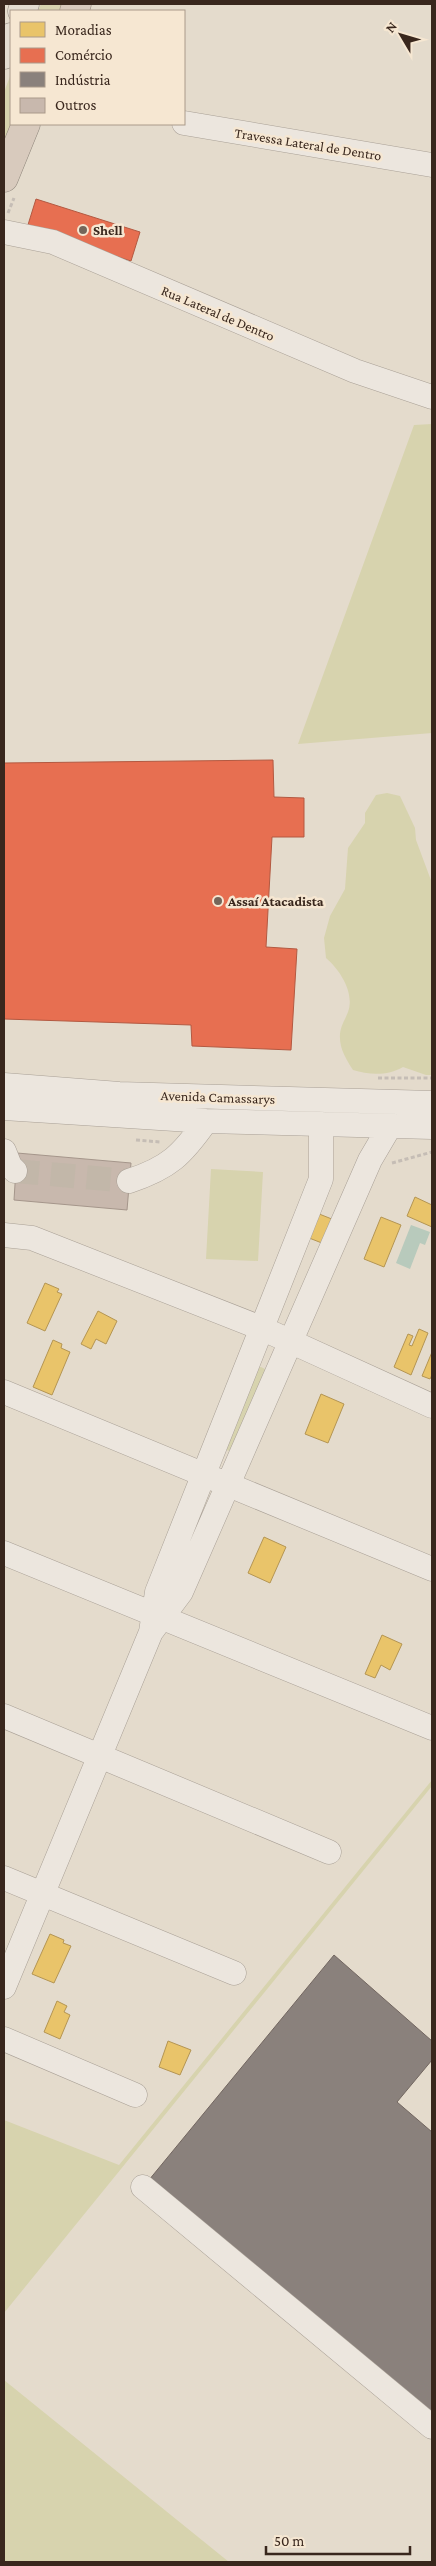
<svg xmlns="http://www.w3.org/2000/svg" width="436" height="2566" viewBox="0 0 436 2566" font-family="'Crimson Pro',serif">
  <style>
    .green { fill: #d7d3ae }
    .water { fill: #b8cabc }
    .homes { fill: #e9c46a; stroke: #b49553 }
    .shops { fill: #e76f51; stroke: #b35941 }
    .industry { fill: #8a817c; stroke: #726660 }
    .building { fill: #c8b8ad; stroke: #a5968b }
    .lines { fill: none; stroke-linecap: round; stroke-linejoin: round }
    .minor-tunnel { stroke: #c2b7a9; stroke-width: 24; stroke-dasharray: 24 12; stroke-linecap: butt }
    .minor-casing { stroke: #a9a096; stroke-width: 25 }
    .major-casing { stroke: #8f867c; stroke-width: 29 }
    .highway-casing { stroke: #8f867c; stroke-width: 29 }
    .path { stroke: #c5bdb5; stroke-width: 3; stroke-dasharray: 4 2.5; stroke-linecap: butt }
    .minor { stroke: #ece6de; stroke-width: 24 }
    .major { stroke: #e4dcd0; stroke-width: 28 }
    .highway { stroke: #d8cabd; stroke-width: 28 }
    .poi-dot { fill: #75665a; stroke: #f6e7d2; stroke-width: 2 }
    .labels { text-anchor: middle; dominant-baseline: central; stroke-width: 5; stroke-linejoin: round; paint-order: stroke }
    .street-label { font-size: 14px; fill: #39271d; stroke: #f6e7d2 }
    .poi-label { font-size: 14px; font-weight: bold; fill: #39271d; stroke: #f6e7d2; text-anchor: start }
  </style>
  <rect width="100%" height="100%" fill="#e4dbcc"/>
  <!-- green -->
  <path class="green" d="M41,4H67L64,11H38Z
    M11,74V124H16L4,153V92Z
    M432,424V733L298,744L414,425Z
    M387,793L400,796L415,828L416,840L432,883V1075H426L403,1067C388,1076 369,1075 353,1070C346,1059 339,1048 340,1034C341,1025 345,1020 348,1012C355,993 340,970 326,958L324,938L330,916L345,889L348,848L365,823V813L376,795Z
    M211,1169L263,1172L258,1261L206,1259Z
    M261,1367L265,1369V1374L233,1448L228,1451L225,1447L256,1368Z
    M432,1780V1786L4,2313V2120L119,2165Z
    M4,2380L229,2562H4Z"/>
  <!-- water -->
  <path class="water" d="M411,1225L430,1232L425,1245L420,1243L410,1269L396,1263Z"/>
  <!-- homes -->
  <path class="homes" d="M415,1197L432,1205V1227L407,1216Z
    M299,1206L352,1227L342,1251L289,1230Z
    M381,1217L401,1225L384,1267L364,1259Z
    M45,1283L59,1289L57,1292L62,1294L45,1331L27,1323Z
    M98,1311L117,1321L106,1344L96,1339L91,1349L81,1344Z
    M419,1329L428,1333L411,1375L394,1367L408,1334L413,1336L409,1345L412,1346Z
    M53,1340L62,1344L61,1348L70,1352L52,1395L33,1387Z
    M432,1352V1375L430,1379L422,1376Z
    M321,1394L344,1404L328,1443L305,1434Z
    M264,1537L286,1547L270,1583L248,1573Z
    M382,1635L402,1644L390,1670L381,1665L375,1678L365,1674Z
    M50,1934L64,1940L63,1943L71,1946L54,1983L32,1974Z
    M57,2001L67,2006L64,2012L70,2015L60,2039L44,2032Z
    M168,2041L191,2050L180,2075L159,2067Z"/>
  <!-- shops -->
  <path class="shops" d="M36,199L140,232L131,261L27,228Z
    M273,760L274,797L304,798V837H272L266,947L297,949L291,1050L192,1046L191,1025L4,1019V763Z"/>
  <!-- industry -->
  <path class="industry" d="M334,1955L432,2041V2060L397,2102L432,2132V2424L144,2186Z"/>
  <!-- building -->
  <path class="building" d="M17,1153L131,1163L127,1210L14,1200Z"/>
  <g class="lines">
    <!-- minor-tunnel -->
    <path class="minor-tunnel" d="M15,1171L129,1181"/>
    <!-- minor casing -->
    <g class="minor-casing">
      <path id="minor" d="M184,123L432,165
        M4,232L53,242L355,371L432,397
        M4,1085L119,1094L432,1103
        M4,1108L206,1121L432,1127
        M4,1151L10,1166L15,1171
        M129,1181C169,1168 182,1155 206,1121
        M4,1235L32,1238L261,1328L432,1406
        M4,1392L432,1569
        M4,1553L432,1728
        M151,1632L181,1592L370,1160L390,1126
        M4,1716L329,1852
        M4,1878L234,1973
        M4,1987L151,1632L157,1592L321,1179V1124
        M4,2039L135,2095
        M143,2187L432,2427"/>
    </g>
    <!-- major casing -->
    <g class="major-casing">
      <path id="major" d="M22,11L25,4
        M4,55L11,37"/>
    </g>
    <!-- highway casing -->
    <g class="highway-casing">
      <path id="highway" d="M74,11L77,4
        M4,178L26,124"/>
    </g>
    <!-- path -->
    <path class="path" d="M8,213L14,198
      M378,1078H432
      M136,1140L160,1142
      M392,1163L432,1152"/>
    <!-- minor -->
    <use href="#minor" class="minor"/>
    <!-- major -->
    <use href="#major" class="major"/>
    <!-- highway -->
    <use href="#highway" class="highway"/>
  </g>
  <!-- markers -->
  <g class="poi-dot">
    <circle cx="83" cy="230" r="5"/>
    <circle cx="218" cy="901" r="5"/>
  </g>
  <g class="labels">
    <!-- street labels -->
    <g class="street-label">
      <text transform="translate(308 144) rotate(9)">Travessa Lateral de Dentro</text>
      <text transform="translate(218 313) rotate(23)">Rua Lateral de Dentro</text>
      <text transform="translate(218 1097) rotate(2)">Avenida Camassarys</text>
    </g>
    <!-- poi labels -->
    <g class="poi-label">
      <text x="93" y="230">Shell</text>
      <text x="228" y="901">Assaí Atacadista</text>
    </g>
  </g>
  <!-- border -->
  <rect width="436" height="2566" fill="none" stroke="#39271d" stroke-width="10"/>
  <!-- legend -->
  <rect x="10" y="10" width="175" height="115" fill="#f6e7d2" stroke="#aa9a8a"/>
  <rect x="20" y="22" width="25" height="15" fill="#e9c46a" stroke="#aa9a8a"/>
  <text x="55" y="35" font-size="15" fill="#39271d">Moradias</text>
  <rect x="20" y="48" width="25" height="15" fill="#e76f51" stroke="#aa9a8a"/>
  <text x="55" y="60" font-size="15" fill="#39271d">Comércio</text>
  <rect x="20" y="72" width="25" height="15" fill="#8a817c" stroke="#aa9a8a"/>
  <text x="55" y="85" font-size="15" fill="#39271d">Indústria</text>
  <rect x="20" y="98" width="25" height="15" fill="#c8b8ad" stroke="#aa9a8a"/>
  <text x="55" y="110" font-size="15" fill="#39271d">Outros</text>
  <!-- north arrow -->
  <g transform="translate(401 35) rotate(308)" stroke="#f6e7d2" stroke-width="4" paint-order="stroke">
  <path d="M0-4L9 19L0 12L-9 19Z" fill="#39271d"/>
  <text y="-8" font-size="14" font-weight="bold" text-anchor="middle" fill="#39271d">N</text>
  </g>
  <!-- scale -->
  <path d="M266 2546v8h144v-8" fill="none" stroke="#39271d" stroke-width="2.5"/>
  <text x="274" y="2546" font-size="15" fill="#39271d" stroke="#f6e7d2" stroke-width="4" paint-order="stroke">50 m</text>
</svg>
